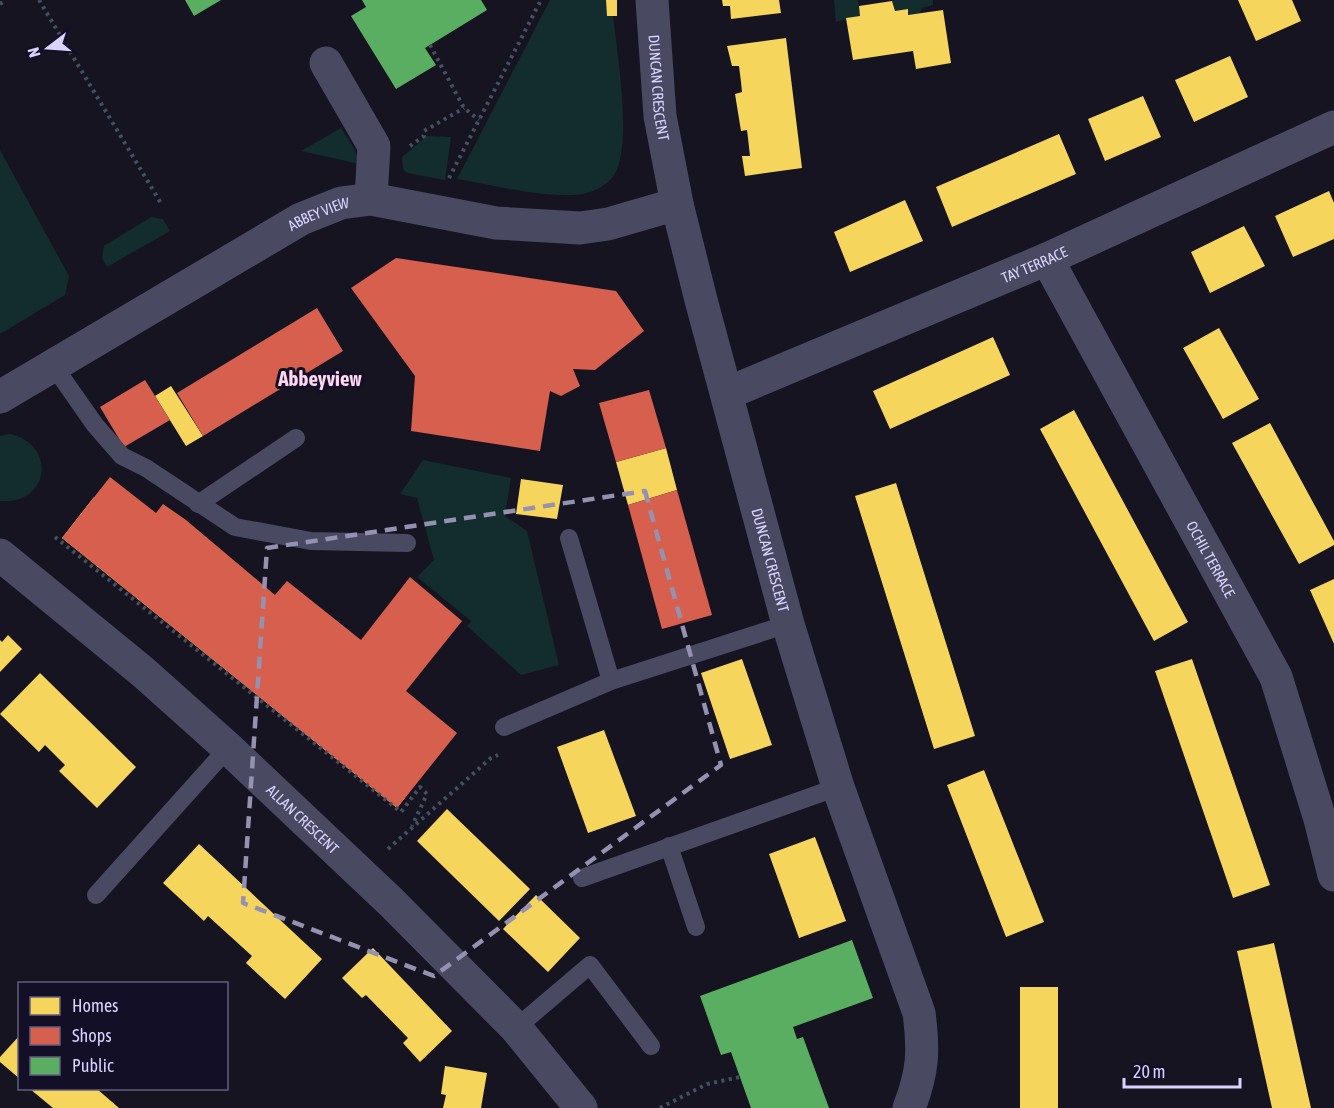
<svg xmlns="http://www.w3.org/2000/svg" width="1334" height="1108" viewBox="0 0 1334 1108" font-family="'Asap Condensed',sans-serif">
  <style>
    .green { fill: #132c2d }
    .homes { fill: #f6d55c }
    .shops { fill: #d6604d }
    .public { fill: #5aae61 }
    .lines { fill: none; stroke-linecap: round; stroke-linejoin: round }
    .path { stroke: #44505f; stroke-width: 4; stroke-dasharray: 3 4.5; stroke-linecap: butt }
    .lane { stroke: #4a4962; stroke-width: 18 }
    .street { stroke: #4a4962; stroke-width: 33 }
    .marked { fill: none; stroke: #9591b1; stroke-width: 4.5; stroke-dasharray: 12 8; stroke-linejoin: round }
    .labels { text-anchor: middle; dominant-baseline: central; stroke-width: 6; stroke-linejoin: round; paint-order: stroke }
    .street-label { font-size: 15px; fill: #d9d4ff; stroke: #130f26 }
    .district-label { font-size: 21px; font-weight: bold; fill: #ffd6f0; stroke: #130f26 }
  </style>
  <rect width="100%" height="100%" fill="#161421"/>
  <!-- green -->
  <path class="green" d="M550,0H606L607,16H613C617,53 633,145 614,175C607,187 589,194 575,195C536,197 495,185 457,179Z
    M834,0H858L860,16L836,22Z
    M892,0H933V5L922,8L920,13L908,15L907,9L895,11Z
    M341,128L354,148L360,164L301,151Z
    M427,136L451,137L445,180L407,173L403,169L402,157Z
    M0,150L69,276L65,295L0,334Z
    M151,217L163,219L170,231L107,267L102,258L104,246Z
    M10,434C58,445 49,506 0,501V436Z
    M423,460L511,478L505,516L527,531L559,665L521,675L467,626L471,621L417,577L434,560L417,498L400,494Z"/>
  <!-- homes -->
  <path class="homes" d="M606,0H617V16H607Z
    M722,0H779L781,13L731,19L730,6H723Z
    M1238,0H1292L1301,21L1256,41Z
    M892,1L895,11L908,9V15L943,10L951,63L916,69L913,51L853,60L846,18L860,16L859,6Z
    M786,38L802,168L745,176L742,156H750L748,138L747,130L741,131L735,94L742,92L741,82L739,66H732L727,46Z
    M1230,56L1248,97L1194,122L1175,80Z
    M1143,96L1161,137L1105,161L1088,119Z
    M1059,134L1076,174L952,227L936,187Z
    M1329,191L1334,203V239L1293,257L1275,216Z
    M905,200L923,241L850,272L834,232Z
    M1244,226L1265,266L1210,293L1191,252Z
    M1219,328L1259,399L1223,419L1183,348Z
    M993,337L1010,375L890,429L873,391Z
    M171,386L203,436L186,446L155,396Z
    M1074,410L1188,622L1154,641L1040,429Z
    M1270,423L1334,541V545L1299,564L1232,443Z
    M666,448L677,490L628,505L616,462Z
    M521,479L563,485L557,519L516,514Z
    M896,483L975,736L934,749L855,496Z
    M94,497L431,764L397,808L62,538Z
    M1334,579V644L1310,590Z
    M8,635L22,649L0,672V640L2,642Z
    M742,659L772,745L730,759L701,673Z
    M1192,659L1270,885L1233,898L1155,671Z
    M40,673L136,767L97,808L59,771L65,765L45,745L39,752L0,714Z
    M604,730L636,816L588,833L557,747Z
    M984,770L1044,922L1006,937L947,785Z
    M447,809L530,889L499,921L417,841Z
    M815,837L846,921L799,938L769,854Z
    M199,844L322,959L285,999L246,963L252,956L208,916L204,921L163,883Z
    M536,895L580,938L548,972L503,929Z
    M1274,943L1311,1108H1272L1237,951Z
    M373,948L452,1031L420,1062L403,1043L408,1038L366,995L362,998L342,978Z
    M1020,987H1058V1108H1020Z
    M20,1035V1079L0,1062V1057Z
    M445,1066L487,1073L481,1108H443L446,1095L441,1094Z
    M30,1089H97L119,1108H53Z"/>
  <!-- shops -->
  <path class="shops" d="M396,258L616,291L644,331L595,370L573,369L580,386L561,396L550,391L540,451L411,431L415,376L351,288Z
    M317,308L343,351L203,436L177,393Z
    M145,380L170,420L124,447L100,407Z
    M649,390L666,448L616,462L599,403Z
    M110,477L156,513L163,504L186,520L275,595L287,581L361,640L410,577L462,621L406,691L457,733L397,808L62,538Z
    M677,490L712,615L662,629L628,505Z"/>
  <!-- public -->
  <path class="public" d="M185,0H221L194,16Z
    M362,0H481L487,10L425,48L436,65L396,89L351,16L366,7Z
    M852,940L873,998L793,1027L797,1039L803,1037L829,1108H751L731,1052L721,1055L700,996Z"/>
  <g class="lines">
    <!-- path -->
    <path class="path" d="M39,0L162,205
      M0,4L6,0
      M430,45L464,108L479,120
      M410,146L424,136V131L464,108
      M449,178L541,0
      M55,537L401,812L420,787L427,794L412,826
      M388,849L491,758L498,755
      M660,1108L707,1084L740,1077"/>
    <!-- lane -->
    <path class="lane" d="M53,365L95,425L122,456L146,468L235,527L311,541L407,543
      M198,504L296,438
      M569,538L611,681
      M504,727L611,681L788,624
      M669,846L696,927
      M582,878L838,787
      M96,895L228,748
      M516,1028L590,965L651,1046"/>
    <!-- street -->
    <g class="street">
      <path id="s1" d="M652,0L660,116L677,204L701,300L788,624L838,787L919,1013C924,1051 923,1072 909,1108"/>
      <path d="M326,63L374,146L371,199"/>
      <path id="s2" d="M1047,259L1276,677L1320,819L1334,875"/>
      <path id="s3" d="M728,393L1047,259L1334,127"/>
      <path id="s4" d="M0,397L301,219L341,203L371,199L496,223L580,228L608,224L677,204"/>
      <path id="s5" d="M0,555L143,672L228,748L391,902L516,1028L581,1108"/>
    </g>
  </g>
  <!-- marked area -->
  <path class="marked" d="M645,491L721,765L434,976L243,903L267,548Z"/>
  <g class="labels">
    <!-- street labels -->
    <g class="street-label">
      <text stroke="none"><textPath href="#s1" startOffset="88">DUNCAN CRESCENT</textPath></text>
      <text stroke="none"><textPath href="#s4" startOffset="368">ABBEY VIEW</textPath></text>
      <text stroke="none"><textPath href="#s3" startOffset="332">TAY TERRACE</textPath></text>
      <text stroke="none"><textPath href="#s2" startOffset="342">OCHIL TERRACE</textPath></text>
      <text stroke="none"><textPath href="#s1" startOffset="574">DUNCAN CRESCENT</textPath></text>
      <text stroke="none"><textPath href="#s5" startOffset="402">ALLAN CRESCENT</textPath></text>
    </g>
    <!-- district labels -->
    <g class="district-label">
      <text x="320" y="378">Abbeyview</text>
    </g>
  </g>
  <!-- legend -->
  <rect x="18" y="982" width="210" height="108" fill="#130f26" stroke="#625e7d" stroke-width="1.5"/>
  <rect x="30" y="997" width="30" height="18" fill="#f6d55c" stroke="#625e7d" stroke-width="1.5"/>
  <text x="72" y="1012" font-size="18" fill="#d9d4ff">Homes</text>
  <rect x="30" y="1027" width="30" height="18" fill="#d6604d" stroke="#625e7d" stroke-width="1.5"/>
  <text x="72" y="1042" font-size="18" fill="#d9d4ff">Shops</text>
  <rect x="30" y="1057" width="30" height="18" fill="#5aae61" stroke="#625e7d" stroke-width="1.5"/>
  <text x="72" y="1072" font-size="18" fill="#d9d4ff">Public</text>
  <!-- north arrow -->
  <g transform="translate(48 48) rotate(253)" stroke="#130f26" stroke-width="4.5" paint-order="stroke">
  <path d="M0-4.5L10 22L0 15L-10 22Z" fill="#d9d4ff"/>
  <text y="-9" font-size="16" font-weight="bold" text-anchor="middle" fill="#d9d4ff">N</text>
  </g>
  <!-- scale -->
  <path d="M1124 1078v9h116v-9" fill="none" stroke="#d9d4ff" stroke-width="3"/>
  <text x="1133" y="1078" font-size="18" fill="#d9d4ff" stroke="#130f26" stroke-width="4.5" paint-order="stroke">20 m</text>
</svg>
